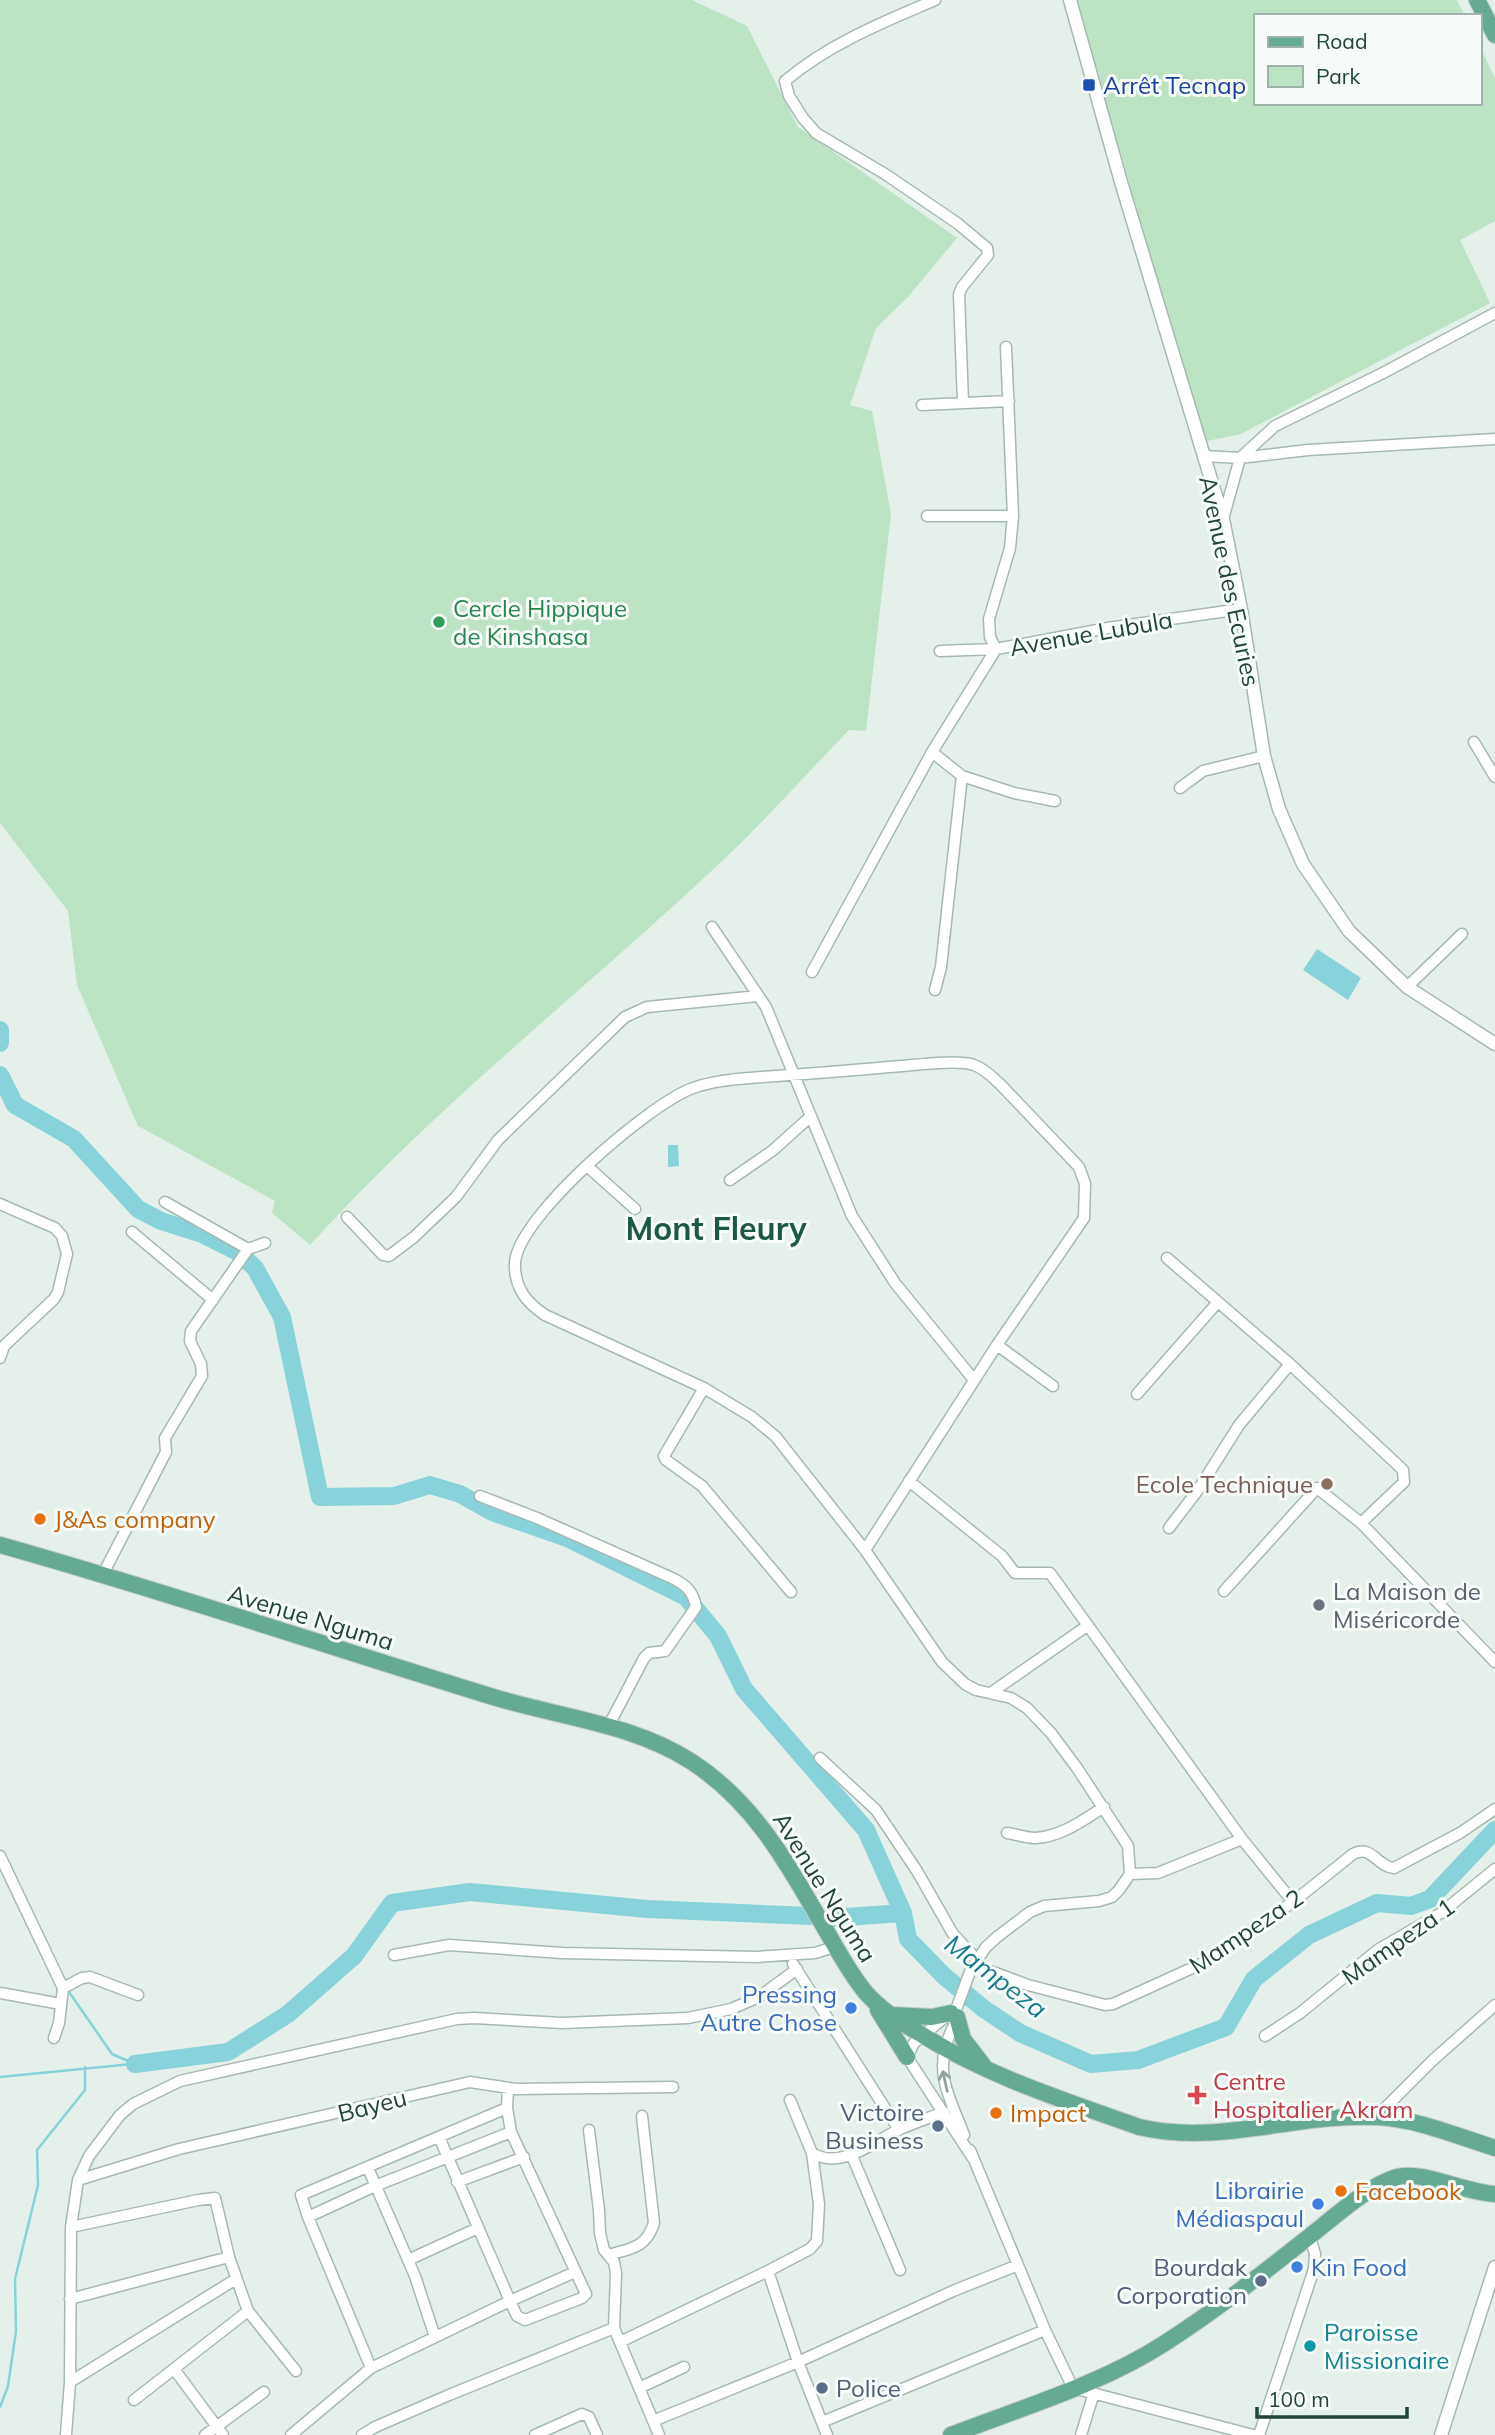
<svg xmlns="http://www.w3.org/2000/svg" width="1495" height="2435" viewBox="0 0 1495 2435" font-family="Mulish,sans-serif">
  <style>
    .green { fill: #bce3c4 }
    .water { fill: #88d2da }
    .lines { fill: none; stroke-linecap: round; stroke-linejoin: round }
    .stream { stroke: #88d2da; stroke-width: 2.5 }
    .river { stroke: #88d2da; stroke-width: 18 }
    .minor-casing { stroke: #a6b9b1; stroke-width: 13 }
    .tertiary-casing { stroke: #a6b9b1; stroke-width: 15 }
    .primary-casing { stroke: #c1cbc8; stroke-width: 18 }
    .minor { stroke: #fff; stroke-width: 10 }
    .tertiary { stroke: #fff; stroke-width: 12 }
    .primary { stroke: #65aa94; stroke-width: 16 }
    .oneway { stroke: #90a29c }
    .transit-dot { fill: #1a4fb4; stroke: #f7fbf9; stroke-width: 2.5 }
    .leisure-dot { fill: #2e9e5b; stroke: #f7fbf9; stroke-width: 2.5 }
    .education-dot { fill: #8d6e63; stroke: #f7fbf9; stroke-width: 2.5 }
    .food-dot { fill: #e8710a; stroke: #f7fbf9; stroke-width: 2.5 }
    .worship-dot { fill: #6b7280; stroke: #f7fbf9; stroke-width: 2.5 }
    .shop-dot { fill: #3f7fe0; stroke: #f7fbf9; stroke-width: 2.5 }
    .health-dot { fill: #e0444e; stroke: #f7fbf9; stroke-width: 2.5 }
    .service-dot { fill: #5c6f8a; stroke: #f7fbf9; stroke-width: 2.5 }
    .culture-dot { fill: #0f9aa8; stroke: #f7fbf9; stroke-width: 2.5 }
    .labels { text-anchor: middle; dominant-baseline: central; stroke-width: 6; stroke-linejoin: round; paint-order: stroke }
    .transit-label { font-size: 24px; fill: #164399; stroke: #f7fbf9; text-anchor: start }
    .street-label { font-size: 24px; fill: #214439; stroke: #f7fbf9 }
    .leisure-label { font-size: 24px; fill: #27864d; stroke: #f7fbf9; text-anchor: start }
    .education-label { font-size: 24px; fill: #785e54; stroke: #f7fbf9; text-anchor: end }
    .food-label { font-size: 24px; fill: #c56008; stroke: #f7fbf9; text-anchor: start }
    .worship-label { font-size: 24px; fill: #5b616d; stroke: #f7fbf9; text-anchor: start }
    .shop-label { font-size: 24px; fill: #366cbe; stroke: #f7fbf9; text-anchor: end }
    .health-label { font-size: 24px; fill: #be3a42; stroke: #f7fbf9; text-anchor: start }
    .service-label { font-size: 24px; fill: #4e5e75; stroke: #f7fbf9; text-anchor: end }
    .culture-label { font-size: 24px; fill: #0d838f; stroke: #f7fbf9; text-anchor: start }
    .water-label { font-size: 26px; font-style: italic; fill: #147b88; stroke: #f7fbf9 }
    .district-label { font-size: 32px; font-weight: bold; fill: #1b5947; stroke: #f7fbf9 }
  </style>
  <rect width="100%" height="100%" fill="#e5f0ea"/>
  <!-- green -->
  <path class="green" d="M0,0H692L747,26L798,127L957,238L908,297L876,328L850,405L872,411L891,514L866,731L849,730C806,774 765,821 720,863C584,991 435,1106 310,1245L272,1213L275,1201L138,1126L77,985L68,911L0,823Z
    M1077,0H1457L1465,16H1255V103H1479V45L1495,78V221L1460,240L1490,303L1241,434L1207,441L1194,410Z"/>
  <!-- water -->
  <path class="water" d="M1317,949L1361,978L1348,1000L1303,970Z
    M668,1145H678L679,1166L668,1167Z"/>
  <g class="lines">
    <!-- stream -->
    <path class="stream" d="M67,1989L112,2054L135,2064
      M0,2077L132,2064
      M0,2407L8,2386L16,2331L15,2279L38,2185L37,2150L85,2090V2067"/>
    <!-- river -->
    <path class="river" d="M0,1030V1043
      M0,1075L15,1105L74,1139L138,1209L161,1221L202,1234L238,1252L255,1268L282,1317L320,1497L394,1496L430,1485L460,1494L492,1512L567,1538L686,1597L718,1636L744,1689L866,1830L903,1913L908,1939L944,1976L984,2009L1020,2033L1091,2064L1138,2060L1226,2027L1254,1979L1309,1935L1377,1903L1411,1906L1430,1899L1495,1830
      M831,1918L903,1913
      M135,2064L228,2052L288,2014L354,1956L392,1903L470,1892L647,1909L810,1916"/>
    <!-- minor casing -->
    <g class="minor-casing">
      <path id="minor" d="M935,0C883,22 829,44 785,81L789,96L803,118L816,133L885,174L957,223L987,248L988,255L962,287L959,294L963,403
        M922,405L1009,401
        M1204,456L1240,458L1308,450L1495,439
        M927,516H1013
        M1223,519L1240,458L1275,426L1383,373L1495,313
        M940,651L996,649L1108,628L1241,609
        M1474,742L1495,777
        M932,752L962,776L941,967L935,990
        M962,776L1014,793L1055,801
        M1180,788L1203,771L1264,756
        M712,927L766,1007L852,1216L895,1283L974,1380
        M812,972L932,752L996,649L990,637L989,619L1010,548L1013,516L1006,347
        M1407,987L1462,934
        M587,1166L635,1209
        M730,1180L772,1151L810,1117
        M165,1202L248,1249
        M0,1204L55,1228L62,1236L67,1254L58,1292L54,1299L4,1346L0,1358
        M347,1217L383,1255L389,1256L414,1237L456,1197L498,1140L625,1017L647,1007L758,996
        M132,1232L213,1300
        M1167,1258L1290,1364L1403,1470L1404,1482L1361,1523L1495,1662
        M997,1345L1053,1386
        M704,1388L664,1456L666,1460L702,1486L791,1592
        M1137,1394L1218,1302
        M909,1481L1002,1556L1015,1573H1050L1242,1839L1293,1902
        M480,1496L537,1518L672,1578C686,1585 693,1591 696,1607L665,1651L649,1653L644,1658L608,1727
        M1169,1528L1198,1490L1239,1425L1290,1364
        M865,1550L997,1345L1084,1218L1085,1184L1079,1167L1000,1084C992,1077 985,1069 974,1065C956,1059 910,1066 889,1067C847,1071 804,1074 762,1077C739,1079 715,1080 693,1088C650,1103 517,1217 515,1263C514,1288 527,1303 545,1315L704,1388L752,1417L776,1437L865,1550L942,1662L965,1684L976,1690L1011,1698L1027,1708L1051,1733L1077,1768L1128,1846L1130,1874L1119,1890L1112,1897L1099,1901L1044,1906L1030,1912L997,1937L986,1947L971,1969L957,2007L914,2043L907,2057L972,2157
        M102,1576L166,1452L165,1438L202,1376L201,1364L190,1341L191,1331L248,1249L265,1243
        M1224,1591L1317,1488L1361,1523
        M992,1692L1087,1626
        M820,1758L876,1810L917,1871L953,1934L977,1960
        M1007,1833C1016,1834 1026,1838 1035,1838C1061,1837 1083,1820 1104,1807
        M0,1856L63,1988L59,2023L54,2038
        M1130,1874L1158,1873L1242,1839
        M394,1955L449,1945L562,1953L756,1957L815,1953L834,1947
        M793,1964L899,2130
        M974,1965L1028,1985L1105,2005L1113,2004L1203,1963L1293,1902L1353,1854C1372,1844 1377,1867 1394,1868L1460,1833L1495,1809
        M63,1988L82,1978L90,1977L138,1995
        M0,1993L61,2004
        M957,2018C953,2028 947,2038 945,2049C937,2080 954,2107 964,2135
        M1265,2036L1300,2013L1379,1949L1441,1913L1495,1869
        M507,2108L301,2195L308,2217L371,2368L510,2301L517,2316L525,2320L582,2298L586,2294L511,2132L507,2108L508,2089
        M1376,2117L1433,2060L1495,2005
        M589,2130L599,2210L600,2233L604,2250L614,2262L616,2273L614,2328L659,2435
        M439,2137L510,2301L575,2272
        M970,2150L1045,2330L1073,2388L1253,2435
        M812,2153C841,2170 872,2143 898,2130C913,2123 929,2118 944,2112
        M852,2156L900,2270
        M368,2168L415,2276L435,2337
        M78,2180L179,2149L470,2082L516,2089L673,2087
        M457,2182L524,2157
        M308,2217L375,2186L511,2132
        M71,2227L198,2200L215,2198L229,2257L248,2311L296,2371
        M609,2255C632,2248 646,2248 654,2223L642,2116
        M408,2260L478,2228
        M768,2271L798,2362L827,2435
        M70,2299L229,2257
        M620,2342L768,2271L810,2249L817,2241L819,2204L812,2153L790,2100
        M174,2369L223,2435
        M70,2382L236,2279
        M639,2388L684,2367
        M134,2400L248,2311
        M653,2421L798,2362L953,2291L1018,2265
        M822,2422L1045,2330
        M66,2435L70,2382L71,2227L78,2180L89,2156L120,2115L133,2104L180,2081L457,2019L474,2018L562,2023L688,2018L731,2009L759,1997L797,1969
        M205,2435L264,2392
        M291,2435L371,2368
        M362,2435L375,2427L449,2395L614,2328
        M535,2435L582,2414L589,2417L597,2435
        M1081,2435L1094,2393
        M1259,2435L1314,2269L1315,2254L1310,2237"/>
    </g>
    <!-- tertiary casing -->
    <g class="tertiary-casing">
      <path id="tertiary" d="M1070,0L1121,182L1223,519L1241,609L1264,756L1279,809L1303,864L1349,931L1407,987L1495,1044
        M1441,2435L1495,2267"/>
    </g>
    <!-- primary casing -->
    <g class="primary-casing">
      <path id="primary" d="M1477,0L1495,35
        M0,1545C164,1591 327,1646 490,1696C557,1717 632,1723 692,1762C752,1801 785,1859 820,1920C835,1945 847,1970 866,1993C881,2010 900,2022 919,2033C987,2076 1063,2100 1139,2127C1219,2146 1296,2113 1377,2117C1417,2119 1457,2136 1495,2148
        M878,2010L907,2057
        M891,2015L932,2017L951,2013
        M957,2017L963,2039L983,2065
        M951,2435C1021,2408 1102,2384 1165,2343C1215,2311 1263,2273 1310,2236C1333,2218 1369,2185 1397,2177C1422,2170 1466,2193 1495,2194"/>
    </g>
    <!-- minor -->
    <use href="#minor" class="minor"/>
    <!-- tertiary -->
    <use href="#tertiary" class="tertiary"/>
    <!-- primary -->
    <use href="#primary" class="primary"/>
  </g>
  <!-- one-way arrows -->
  <defs><path id="oneway-shaft" d="M-6 0H5M1.5-3L5.5 0L1.5 3" fill="none" stroke-width="1.6" stroke-linecap="round" stroke-linejoin="round" transform="scale(1.75)"/></defs>
  <use class="oneway" href="#oneway-shaft" transform="translate(945 2081) rotate(-102)"/>
  <!-- markers -->
  <rect class="transit-dot" x="1082" y="78" width="14" height="14" rx="3.5"/>
  <circle class="leisure-dot" cx="439" cy="622" r="7"/>
  <circle class="education-dot" cx="1327" cy="1484" r="7"/>
  <g class="food-dot">
    <circle cx="40" cy="1519" r="7"/>
    <circle cx="996" cy="2113" r="7"/>
    <circle cx="1341" cy="2191" r="7"/>
  </g>
  <circle class="worship-dot" cx="1319" cy="1605" r="7"/>
  <g class="shop-dot">
    <circle cx="851" cy="2008" r="7"/>
    <circle cx="1318" cy="2204" r="7"/>
    <circle cx="1297" cy="2267" r="7"/>
  </g>
  <path class="health-dot" d="M1193.5 2084.5h7v7h7v7h-7v7h-7v-7h-7v-7h7z"/>
  <g class="service-dot">
    <circle cx="938" cy="2126" r="7"/>
    <circle cx="1261" cy="2281" r="7"/>
    <circle cx="822" cy="2388" r="7"/>
  </g>
  <circle class="culture-dot" cx="1310" cy="2346" r="7"/>
  <g class="labels">
    <!-- transit labels -->
    <g class="transit-label">
      <text x="1103" y="85">Arrêt Tecnap</text>
    </g>
    <!-- street labels -->
    <g class="street-label">
      <text transform="translate(1230 581) rotate(78)">Avenue des Ecuries</text>
      <text transform="translate(1091 633) rotate(-10)">Avenue Lubula</text>
      <text transform="translate(311 1617) rotate(17)">Avenue Nguma</text>
      <text transform="translate(825 1887) rotate(58)">Avenue Nguma</text>
      <text transform="translate(1246 1931) rotate(-34)">Mampeza 2</text>
      <text transform="translate(1398 1941) rotate(-35)">Mampeza 1</text>
      <text transform="translate(372 2105) rotate(-14)">Bayeu</text>
    </g>
    <!-- leisure labels -->
    <g class="leisure-label">
      <text x="453" y="608">Cercle Hippique<tspan x="453" dy="28">de Kinshasa</tspan></text>
    </g>
    <!-- education labels -->
    <g class="education-label">
      <text x="1313" y="1484">Ecole Technique</text>
    </g>
    <!-- food labels -->
    <g class="food-label">
      <text x="54" y="1519">J&amp;As company</text>
      <text x="1010" y="2113">Impact</text>
      <text x="1355" y="2191">Facebook</text>
    </g>
    <!-- worship labels -->
    <g class="worship-label">
      <text x="1333" y="1591">La Maison de<tspan x="1333" dy="28">Miséricorde</tspan></text>
    </g>
    <!-- shop labels -->
    <g class="shop-label">
      <text x="837" y="1994">Pressing<tspan x="837" dy="28">Autre Chose</tspan></text>
      <text x="1304" y="2190">Librairie<tspan x="1304" dy="28">Médiaspaul</tspan></text>
      <text x="1311" y="2267" text-anchor="start">Kin Food</text>
    </g>
    <!-- health labels -->
    <g class="health-label">
      <text x="1213" y="2081">Centre<tspan x="1213" dy="28">Hospitalier Akram</tspan></text>
    </g>
    <!-- service labels -->
    <g class="service-label">
      <text x="924" y="2112">Victoire<tspan x="924" dy="28">Business</tspan></text>
      <text x="1247" y="2267">Bourdak<tspan x="1247" dy="28">Corporation</tspan></text>
      <text x="836" y="2388" text-anchor="start">Police</text>
    </g>
    <!-- culture labels -->
    <g class="culture-label">
      <text x="1324" y="2332">Paroisse<tspan x="1324" dy="28">Missionaire</tspan></text>
    </g>
    <!-- water labels -->
    <g class="water-label">
      <text transform="translate(996 1976) rotate(37)">Mampeza</text>
    </g>
    <!-- district labels -->
    <g class="district-label">
      <text x="716" y="1228">Mont Fleury</text>
    </g>
  </g>
  <!-- legend -->
  <rect x="1254" y="14" width="228" height="91" fill="#f7fbf9" stroke="#a1b2ac" stroke-width="2"/>
  <rect x="1268" y="37" width="35" height="10" fill="#65aa94" stroke="#a1b2ac" stroke-width="2"/>
  <text x="1316" y="49" font-size="21" fill="#214439">Road</text>
  <rect x="1268" y="66" width="35" height="21" fill="#bce3c4" stroke="#a1b2ac" stroke-width="2"/>
  <text x="1316" y="84" font-size="21" fill="#214439">Park</text>
  <!-- scale -->
  <path d="M1257 2407v10h150v-10" fill="none" stroke="#214439" stroke-width="3.5"/>
  <text x="1268" y="2407" font-size="21" fill="#214439" stroke="#f7fbf9" stroke-width="5" paint-order="stroke">100 m</text>
</svg>
